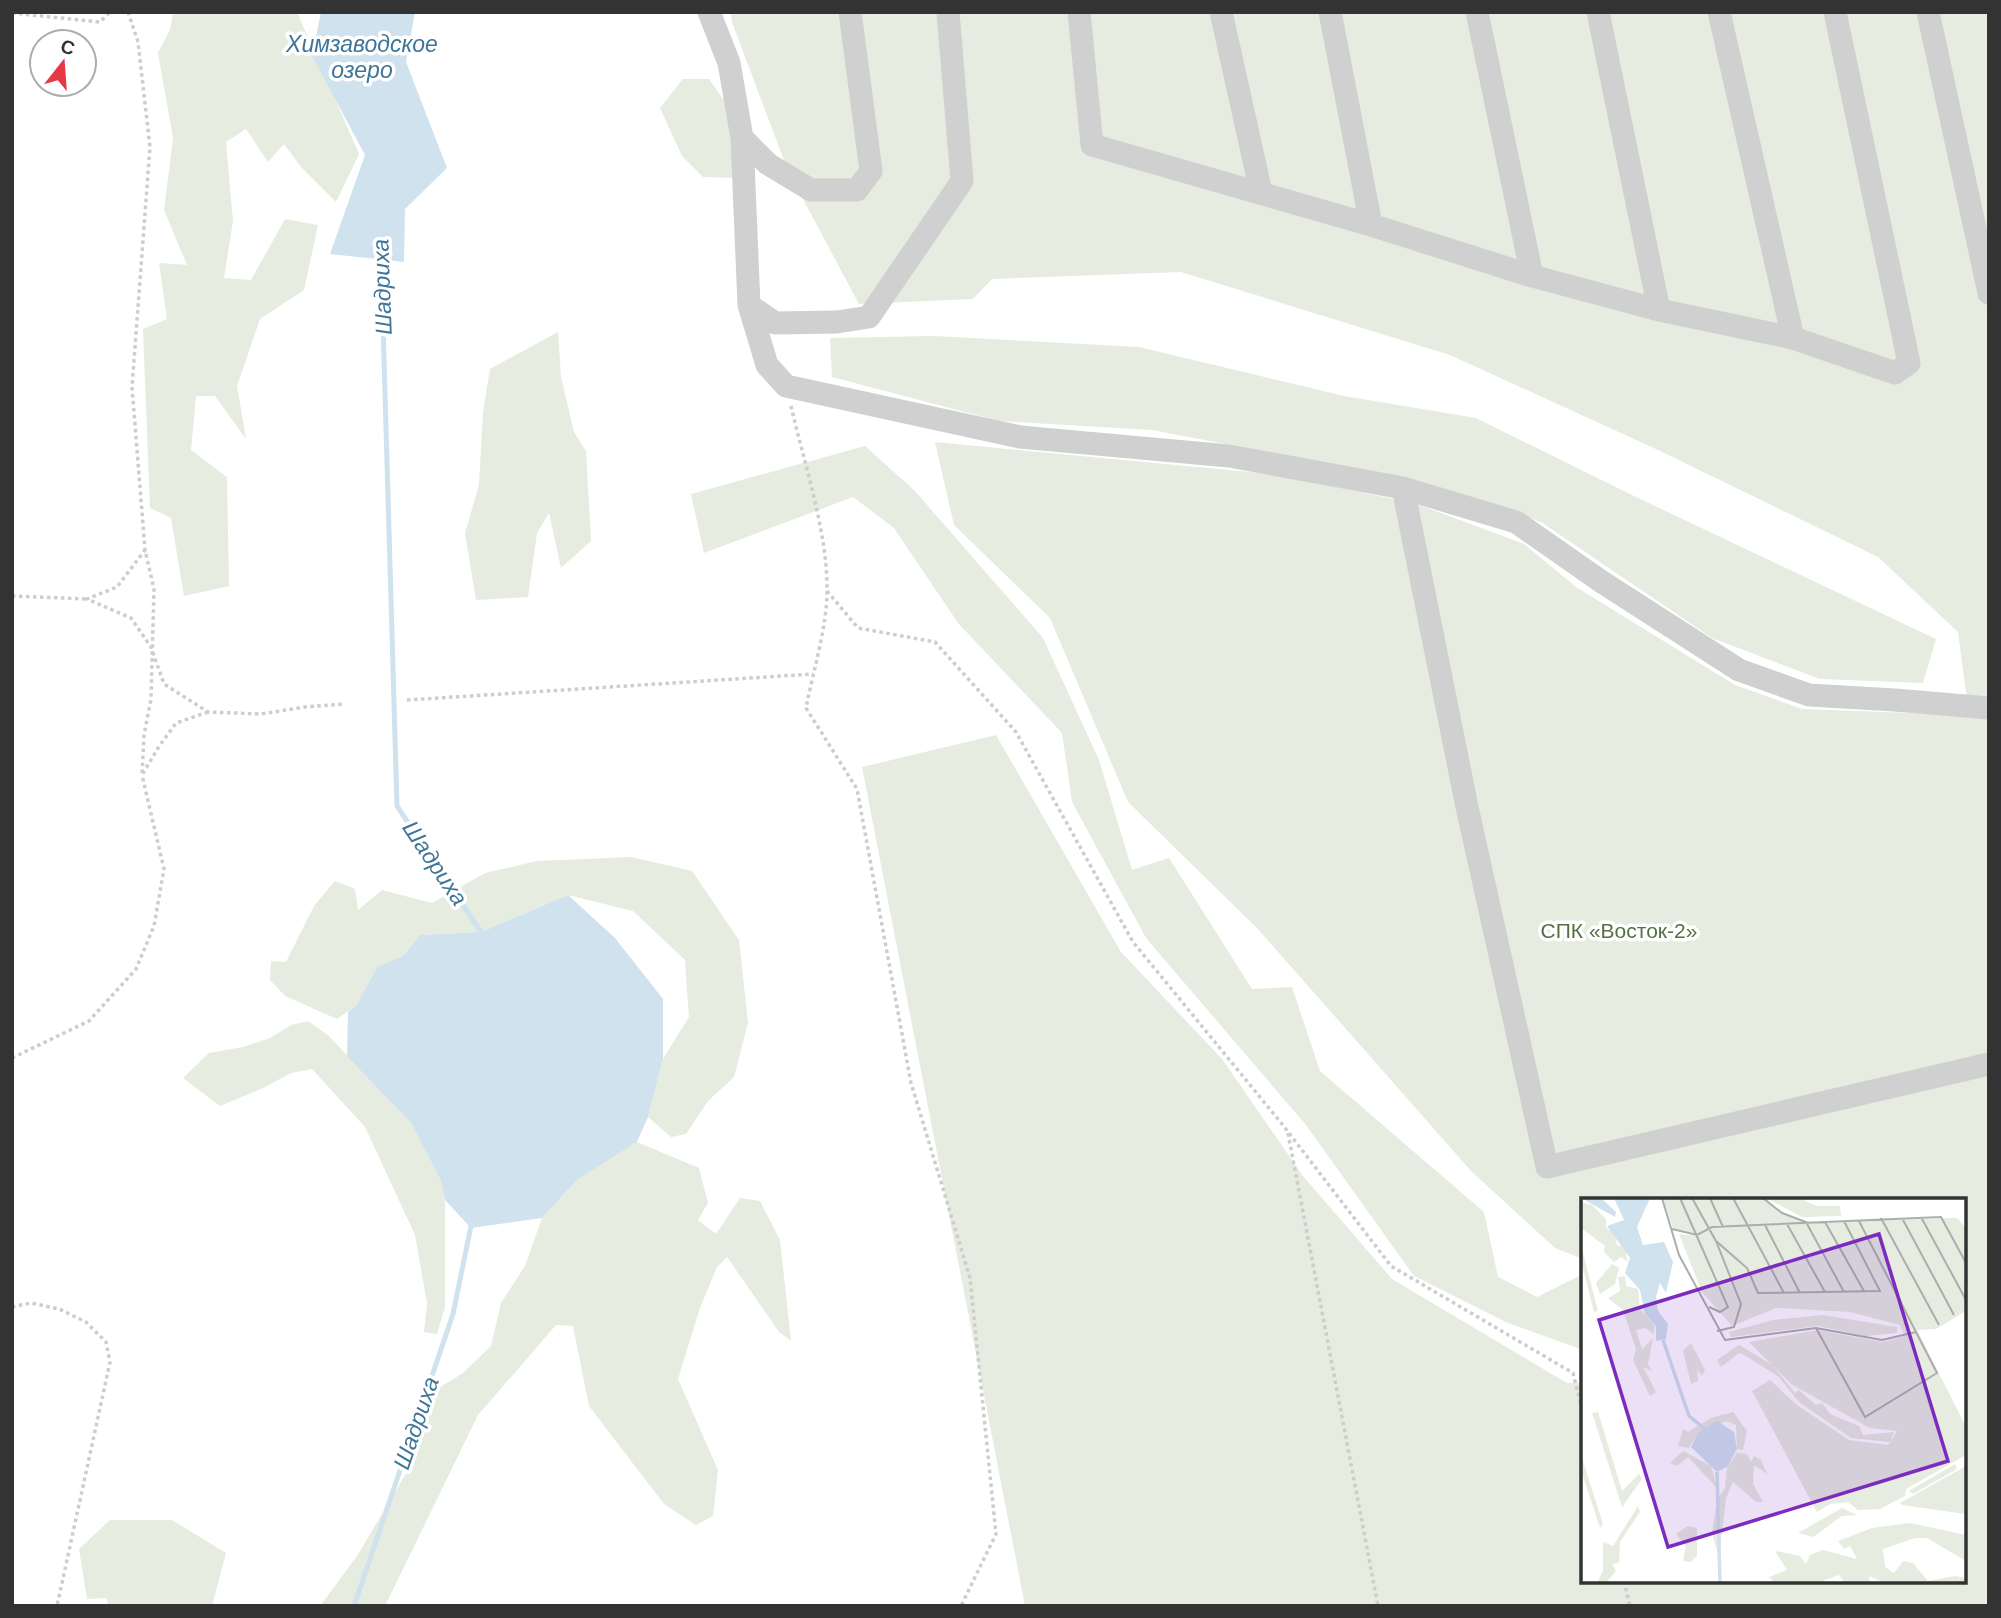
<svg xmlns="http://www.w3.org/2000/svg" width="2001" height="1618" viewBox="0 0 2001 1618" font-family="Arial,sans-serif">
  <style>
    .green { fill: #e6ecdf }
    .water { fill: #cfe2ee }
    .lines { fill: none; stroke-linecap: round; stroke-linejoin: round }
    .stream { stroke: #cfe2ee; stroke-width: 5 }
    .path { stroke: #cdcdcd; stroke-width: 3.5; stroke-dasharray: 3.5 3.5; stroke-linecap: butt }
    .minor { stroke: #d0d0d0; stroke-width: 23 }
    .labels { text-anchor: middle; dominant-baseline: central; stroke-width: 7; stroke-linejoin: round; paint-order: stroke }
    .park-label { font-size: 21px; fill: #56703f; stroke: #fff }
    .water-label { font-size: 23px; font-style: italic; fill: #3f7597; stroke: #fff }
    .inset-river { fill: none; stroke: #cfe2ee; stroke-width: 3.5 }
    .inset-road { fill: none; stroke: #adadad; stroke-width: 2 }
    .view { fill: #7b2cbf; fill-opacity: 0.15; stroke: #7b2cbf; stroke-width: 3.5 }
    .inset-edge { fill: none; stroke: #333; stroke-width: 3.5 }
  </style>
  <rect width="100%" height="100%" fill="#fff"/>
  <!-- green -->
  <path class="green" d="M173,12H297L359,154L336,202L301,167L284,144L268,162L246,129L226,142L233,221L224,278L251,280L285,219L318,225L304,290L260,319L237,386L246,439L215,396H196L191,450L227,477L229,586L184,596L171,518L150,508L143,329L167,319L159,263L187,265L164,210L173,138L158,53L170,30Z
    M731,12H1989V1606H1025L862,767L996,735L1121,952L1222,1059L1303,1176L1392,1279L1567,1383H1583V1581H1964V1200H1583V1259L1555,1248L1471,1171L1258,929L1128,802L1050,618L954,525L935,442L1271,474L1414,503L1524,544L1576,587L1735,685L1802,709L1969,715L1958,632L1878,557L1658,450L1450,355L1181,272L992,279L973,299L859,304L788,171L732,22Z
    M683,79H709L730,109L738,178L703,177L682,156L660,108Z
    M558,332L561,377L574,432L586,451L591,541L561,568L549,513L537,533L528,597L476,600L465,533L479,485L483,412L490,369Z
    M934,336L1139,347L1344,396L1476,418L1634,496L1936,639L1923,683L1820,679L1712,638L1541,522L1417,480L1152,430L999,421L832,377L830,338Z
    M865,446L914,490L1043,638L1099,760L1132,870L1169,858L1252,989L1292,987L1320,1071L1484,1212L1498,1277L1537,1297L1583,1274V1350L1508,1323L1414,1276L1306,1125L1146,938L1072,802L1062,733L958,623L894,528L853,497L704,553L691,494Z
    M631,857L692,871L739,940L748,1023L734,1077L708,1101L686,1134L671,1137L648,1117L663,1059L689,1017L685,960L633,911L568,895L481,932L420,935L404,955L377,967L356,1006L337,1019L285,996L270,980L271,961L286,962L314,906L335,881L355,889L358,910L382,890L432,903L485,873L537,861Z
    M308,1021L329,1036L411,1123L440,1179L445,1200V1307L437,1334L424,1332L427,1303L415,1235L365,1127L312,1069L291,1073L263,1088L220,1106L183,1078L209,1053L243,1047L270,1038L291,1025Z
    M637,1142L699,1168L708,1203L698,1220L716,1234L740,1198L760,1201L780,1240L791,1341L779,1332L727,1257L717,1267L700,1308L678,1379L718,1470L713,1516L696,1525L664,1504L589,1406L573,1326L556,1325L478,1415L385,1606H320L357,1556L414,1460V1408L437,1389L463,1373L491,1346L501,1303L525,1266L542,1218L577,1180Z
    M110,1520H172L226,1553L212,1606H109L106,1598L87,1599L79,1549Z"/>
  <!-- water -->
  <path class="water" d="M321,12H415L406,62L447,168L405,209L404,262L330,254L365,155L312,56Z
    M568,895L615,938L663,999V1059L648,1117L637,1142L577,1180L542,1218L471,1228L445,1200L440,1179L411,1123L347,1056L348,1012L356,1006L377,967L404,955L420,935L481,932Z"/>
  <g class="lines">
    <!-- stream -->
    <path class="stream" d="M381,255L397,806L481,932L482,937
      M354,1606L453,1314L472,1221"/>
    <!-- path -->
    <path class="path" d="M128,12L138,42L150,147L132,387L145,550
      M12,13L100,22L110,12
      M791,406C804,463 828,534 827,591C827,627 813,672 806,708L857,789L911,1083L970,1278L996,1534L961,1606
      M827,591L858,628L935,642L1016,732L1133,942L1282,1124L1391,1266L1573,1373L1583,1413
      M12,596L87,599
      M407,700L813,674
      M208,712L176,723L158,748L142,775L144,735L151,699L154,589L145,550L117,587L87,599L131,618L151,647L164,684L208,712L261,714L305,707L345,704
      M12,1058L89,1021L136,969L154,926L164,869L142,775
      M1288,1133L1378,1606
      M12,1307L31,1303L59,1309L86,1322L106,1342L110,1362L57,1606
      M1624,1581L1630,1606"/>
    <!-- minor -->
    <path class="minor" d="M709,12L729,63L742,138L749,305L767,365L786,386L1020,437L1229,456L1403,488L1516,522L1602,582L1739,670L1809,695L1895,700L1989,708
      M1079,12L1092,145L1371,225L1532,276L1659,310L1793,338L1895,373L1909,363L1835,12
      M1221,12L1261,192
      M1330,12L1371,225
      M1477,12L1532,276
      M1598,12L1659,310
      M1719,12L1793,338
      M1928,12L1989,293
      M742,138L768,164L811,190H857L871,171L850,12
      M749,305L775,323L837,322L869,317L962,181L948,12
      M1403,488L1467,807L1547,1167L1989,1064"/>
  </g>
  <g class="labels">
    <!-- park labels -->
    <g class="park-label">
      <text x="1619" y="930">СПК «Восток-2»</text>
    </g>
    <!-- water labels -->
    <g class="water-label">
      <text x="362" y="44">Химзаводское<tspan x="362" dy="26">озеро</tspan></text>
      <text transform="translate(382 287) rotate(-92)">Шадриха</text>
      <text transform="translate(435 863) rotate(56)">Шадриха</text>
      <text transform="translate(416 1423) rotate(-71)">Шадриха</text>
    </g>
  </g>
  <!-- overview -->
  <g transform="translate(1581 1198)">
    <rect width="385" height="385" fill="#fff"/>
    <path d="M82,0H181L201,16L227,25L376,20L385,30V113L355,131L336,132L385,229V257L325,291L324,298L299,311L277,312L267,304L249,306L236,314L171,193L189,182L216,207L268,242L307,247L316,233L289,230L210,186L168,144L237,132L301,144L324,138L319,127L269,114L195,110L151,128L121,94L98,36L116,38L92,30ZM185,0H218L236,8H259L260,18L221,19ZM0,4L11,7L25,21V30L34,36L36,47L43,49L47,64L40,59L33,64L23,54L24,48L0,30ZM0,47L17,113L13,114L0,63ZM31,66L38,70L34,86L19,96L15,85ZM44,78L45,88L57,91L59,111L74,128L73,136L64,130L55,132L61,151L72,140L67,166L71,173L62,169L75,194L69,198L52,162L55,151L42,112L27,100L39,93L37,79ZM242,117L316,129V135L285,138L237,128L150,139L148,134L192,122ZM110,145L124,172L121,178L116,171L117,183L110,186L102,153ZM158,147L191,167L214,195L218,192L235,207L241,205L249,216L278,228L282,237L313,234L309,244L270,240L218,204L198,179L165,158L158,155L140,169L136,162ZM17,214L41,293L58,276L61,281L41,309L11,215ZM152,214L166,233L162,252L156,251L155,227L145,223L117,235L108,250L97,248L102,231L107,234L130,220ZM102,253L130,268L136,290L107,259L96,268L89,265ZM156,255L166,256L170,264L173,258L180,262L186,276L173,267L172,286L182,304H175L152,284L145,300L138,360L131,335L136,302L144,290L146,269ZM0,257L22,326L19,330L0,272ZM374,266L376,271L332,296L328,293ZM385,268V316L321,307L319,305ZM57,308L59,314L39,344L38,365L31,366L35,373L25,385H16L22,373V344L32,348ZM261,310L276,317L261,318L232,339L217,335ZM329,325L385,337V363L346,340H334L302,351L304,369L313,375L322,363L332,365L347,383L374,378L385,380V385H304L288,378L289,385H264L258,377L236,385H194L188,379L206,372L194,353L219,358L225,366L229,357L242,352L276,361L269,348L263,351L257,343L291,330ZM107,328L116,330V358L110,364L102,363L105,348L95,336Z" fill="#e6ecdf"/>
    <path d="M0,0H20L35,14L34,19ZM33,0H69L56,29L62,47L83,44L92,64L85,95L79,85L75,99L77,113L87,126L85,141L75,143V128L64,116L59,92L44,75L49,60L26,28L43,22ZM136,223L153,234L156,251L146,269L136,274L110,249L117,235Z" fill="#cfe2ee"/>
    <path class="inset-river" d="M82,142L108,218L125,232M136,274L139,385"/>
    <path class="inset-road" d="M81,0L98,57L144,142L235,130L301,142L335,134M99,0L147,109L139,114L128,109M111,0L135,43L166,70L177,95L299,93L263,23M129,0L142,29M152,0L203,95M182,0L201,15L225,24L263,94M340,19L385,102M300,20L358,127M321,20L373,117M244,24L283,93M206,26L244,94M184,27L219,95M91,31L116,37L131,29L360,19L385,65M135,43L160,106L153,129L136,133M235,130L284,219L356,175L278,23"/>
    <path class="view" d="M298,36L367,263L87,349L18,122Z"/>
    <rect width="385" height="385" class="inset-edge"/>
  </g>
  <!-- border -->
  <rect width="2001" height="1618" fill="none" stroke="#333333" stroke-width="28"/>
  <!-- north arrow -->
  <g transform="translate(63 63) rotate(17)"><circle r="33" fill="#ffffff" stroke="#adadad" stroke-width="2"/>
  <path d="M0-5L12 26L0 18L-12 26Z" fill="#e63946"/>
  <text y="-10" font-size="19" font-weight="bold" text-anchor="middle" fill="#333333">С</text>
  </g>
</svg>
